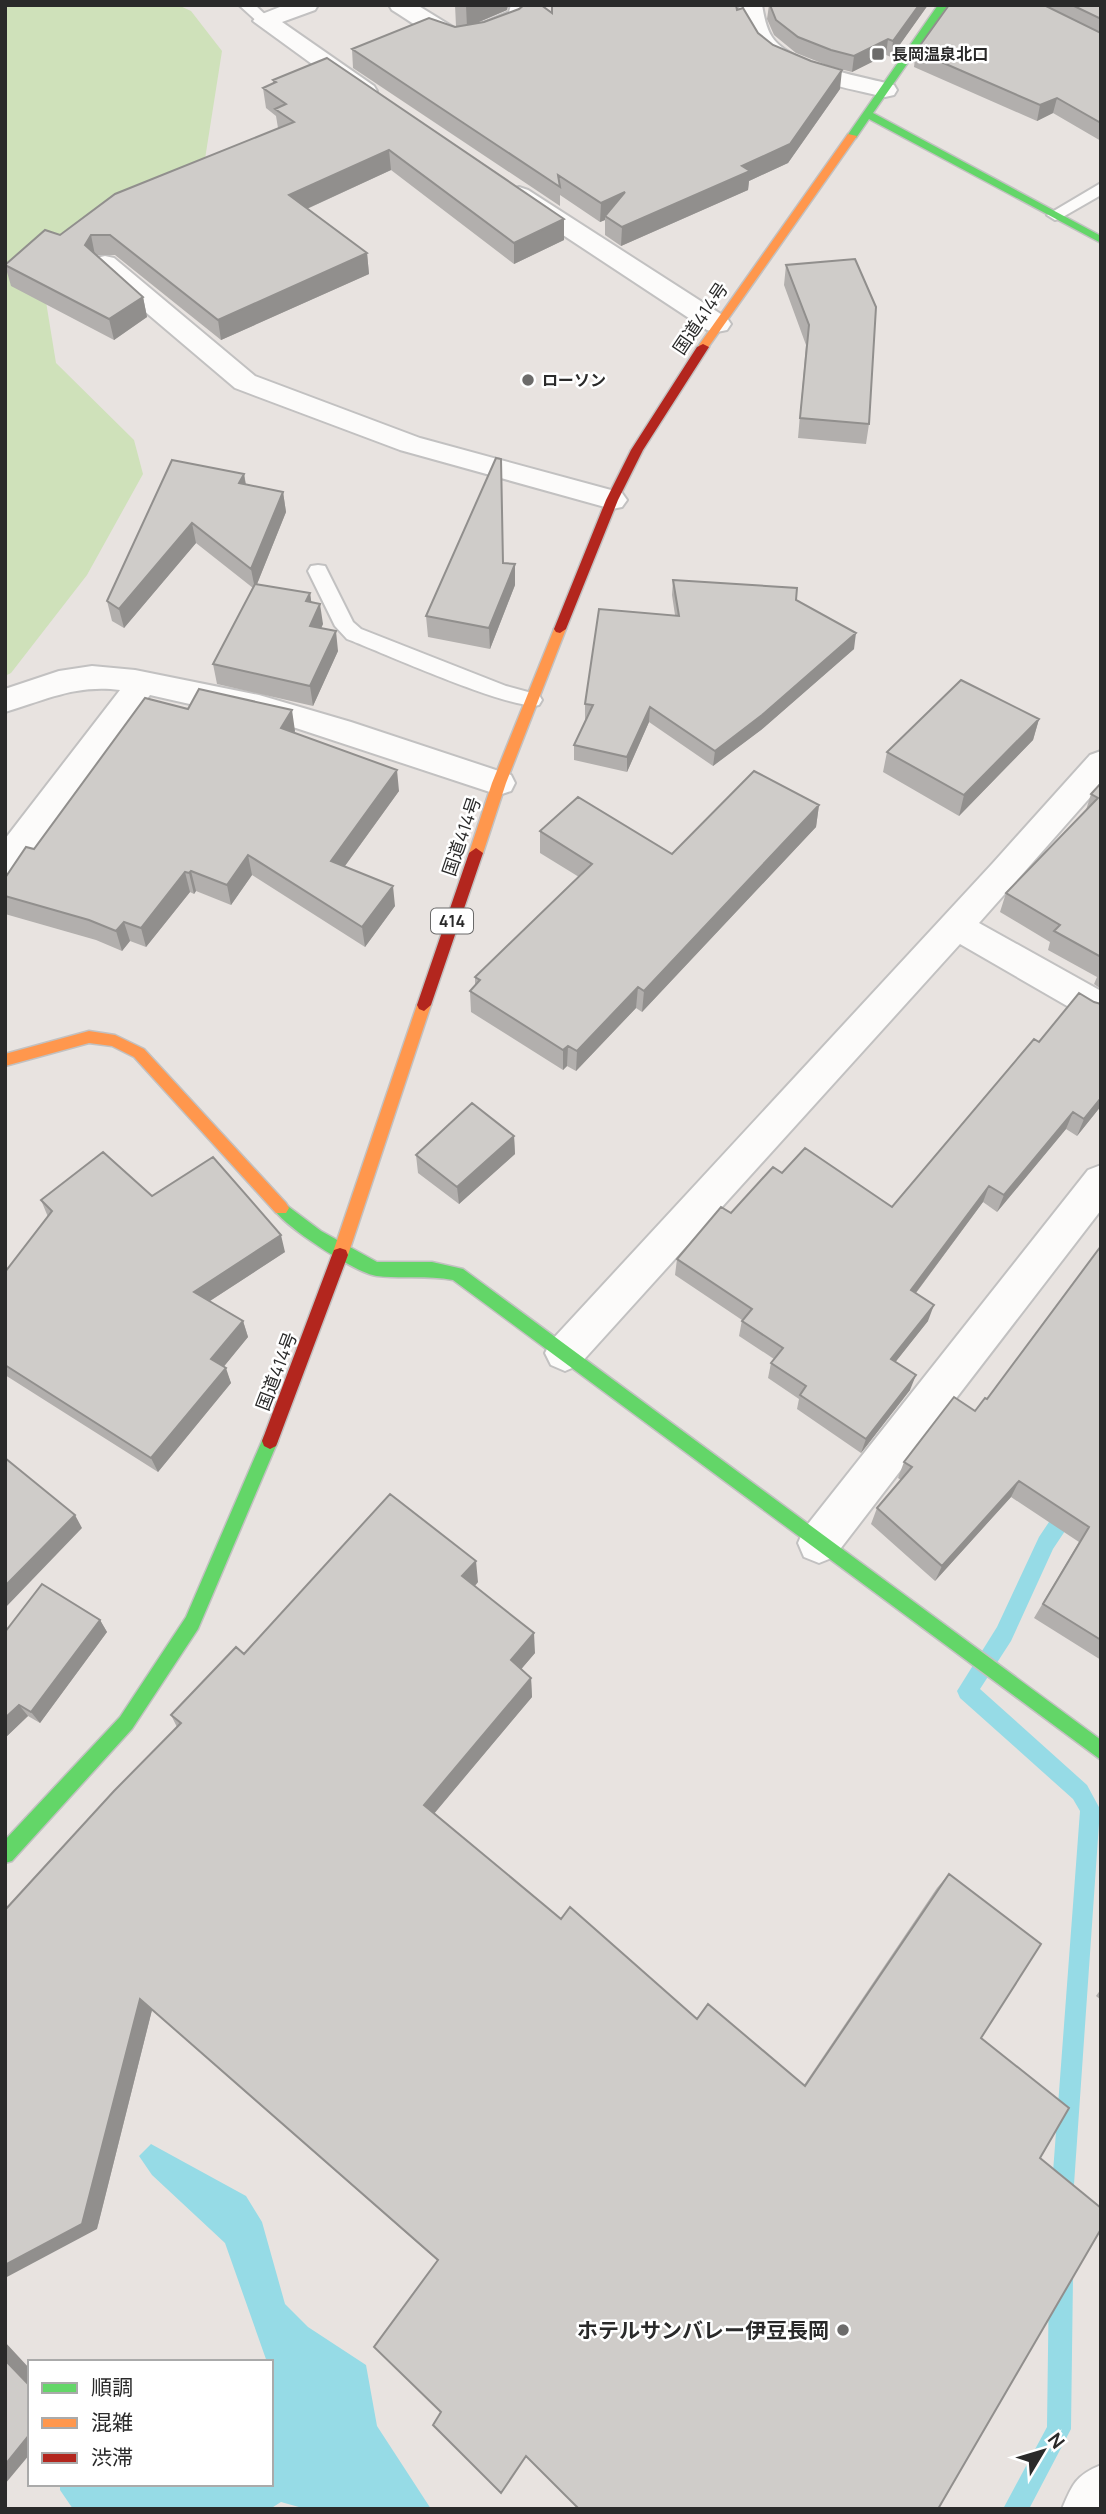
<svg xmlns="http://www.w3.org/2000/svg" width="1106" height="2514" viewBox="0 0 1106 2514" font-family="Manrope,'Noto Sans JP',sans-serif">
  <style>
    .green { fill: #cfe1ba }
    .water { fill: #96dbe6 }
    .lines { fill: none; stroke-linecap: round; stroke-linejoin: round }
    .stream { fill: #96dbe6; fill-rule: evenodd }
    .lane-casing { stroke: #c2c1c1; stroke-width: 4 }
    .street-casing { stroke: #c2c1c1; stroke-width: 4 }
    .fast-casing { stroke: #c2c1c1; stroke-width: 3 }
    .slow-casing { stroke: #c2c1c1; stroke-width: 3 }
    .jam-casing { stroke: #c2c1c1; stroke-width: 3 }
    .lane { fill: #fcfbfa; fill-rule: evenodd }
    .street { fill: #fcfbfa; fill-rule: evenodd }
    .fast { fill: #63d668; fill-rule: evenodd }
    .slow { fill: #ff974d; fill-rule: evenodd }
    .jam { fill: #b3261e; fill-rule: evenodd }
    .wall { fill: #b2afad }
    .shaded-wall { fill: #918f8d }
    .building { fill: #cfccc9; stroke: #918f8d; stroke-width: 2 }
    .poi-dot { fill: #6c6b6a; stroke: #fff; stroke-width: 2.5 }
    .labels { text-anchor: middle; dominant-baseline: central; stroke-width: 5; stroke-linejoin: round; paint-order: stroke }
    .far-poi-label { font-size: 16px; font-weight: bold; fill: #2a2a2a; stroke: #fff; text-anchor: start }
    .shield { fill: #fff; stroke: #6a6a6a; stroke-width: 2 }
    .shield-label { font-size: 16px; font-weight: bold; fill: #2a2a2a }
    .street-label { font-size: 18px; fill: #2a2a2a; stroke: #fff }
    .near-poi-label { font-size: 21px; font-weight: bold; fill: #2a2a2a; stroke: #fff; text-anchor: end }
  </style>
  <rect width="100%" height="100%" fill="#e8e3e0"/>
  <!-- green -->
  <path class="green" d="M5,5H178L191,11L222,51L205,159L40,265L56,363L134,440L143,474L87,575L11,673L5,676Z"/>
  <!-- water -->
  <path class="water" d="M151,2144L246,2196L262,2222L285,2304L308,2327L366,2365L377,2426L431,2509H306L281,2502L270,2509H73L60,2490V2484H271V2362H267L225,2243L152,2175L139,2156Z"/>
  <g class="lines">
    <!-- stream -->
    <path class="stream" d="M1070,1498L1077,1501L1079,1507L1077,1513L1053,1549L1011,1641L980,1689L1087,1785L1100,1809L1073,2199L1070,2207L1062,2210L1054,2207L1051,2199L1080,1811L1073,1799L960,1698L957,1691L997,1627L1039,1537L1063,1501Z
      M1061,2264L1069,2268L1073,2276L1071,2429L1029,2509H1003L1047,2427L1049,2276L1053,2268Z"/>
    <!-- lane casing -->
    <g class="lane-casing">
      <path id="lane" d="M239,5H255L272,21L265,25L260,24Z
        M1101,183V195L1061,218L1055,220L1047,215Z
        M318,565L325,566L353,622L361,629L506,686L539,695L542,700L539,705C514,712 379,651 347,639L335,626L308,571L311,566Z"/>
    </g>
    <!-- street casing -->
    <g class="street-casing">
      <path id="street" d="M285,5H318L315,10L282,22L374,86L377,91L374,96L365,98L356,96L253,21L257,16Z
        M389,5H417L456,29L467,30L509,12L511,5H534C529,23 519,26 503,32C447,55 439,39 392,10Z
        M739,5H762C764,16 766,28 772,37C792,66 861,76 894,85L897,90L894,95L885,97C844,87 770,76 748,37C743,27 741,16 739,5Z
        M519,187L528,190L727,318L731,324L727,330L717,332L707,330L510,200L506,195L510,190Z
        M105,256L114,258L255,376L420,438L622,493L627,500L622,507L612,509L400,450L235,388L96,270L92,264L96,258Z
        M92,666L135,670L259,695L351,722L511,775L515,783L511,791L499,795L296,728L150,695L17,873L5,877V839L120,690C77,684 45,700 5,712V689L59,671Z
        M1101,751V785L979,923L1101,991V1022L1088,1018L960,944L579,1365L565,1371L551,1365L545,1353L551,1341L992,864L1090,755Z
        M1101,1165V1210L834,1557L819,1563L804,1557L798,1543L804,1529L1088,1170Z
        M1101,2465V2509H1062C1072,2485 1076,2475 1101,2465Z"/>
    </g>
    <!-- fast casing -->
    <g class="fast-casing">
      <path id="fast" d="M938,5H948L873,113L1101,236V243L869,119L856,138L847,136Z
        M281,1201L321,1231L377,1262H432L463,1269L1101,1740V1760L453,1280C427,1275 403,1279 377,1276C357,1274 283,1226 273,1208L276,1203Z
        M270,1433L276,1436L278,1441L198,1629L132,1729L12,1861L5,1863V1840L120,1717L186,1617L264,1436Z"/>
    </g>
    <!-- slow casing -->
    <g class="slow-casing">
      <path id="slow" d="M848,134L857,136L707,349H699V345Z
        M560,625L566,629L506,783L483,853L481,857H471L469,853L492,783L554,629Z
        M424,999L431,1005L348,1255L346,1260L340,1262L334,1260L332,1255L417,1005Z
        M89,1031L115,1035L144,1049L286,1203L289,1208L286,1213H276L134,1057L112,1046L89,1043L5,1066V1054Z"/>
    </g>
    <!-- jam casing -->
    <g class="jam-casing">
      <path id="jam" d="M703,344L709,347L643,450L618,500L566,629L560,633L556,632L554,629L606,500L631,450L697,347Z
        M476,848L483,853L431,1005L424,1011L419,1009L417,1005L469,853Z
        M340,1248L346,1250L348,1255L278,1441L276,1446L270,1449L264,1446L262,1441L332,1255L334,1250Z"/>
    </g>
    <!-- lane -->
    <use href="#lane" class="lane"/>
    <!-- street -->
    <use href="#street" class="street"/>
    <!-- fast -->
    <use href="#fast" class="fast"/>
    <!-- slow -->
    <use href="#slow" class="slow"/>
    <!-- jam -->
    <use href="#jam" class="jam"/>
  </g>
  <!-- wall -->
  <path class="wall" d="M455,5H508L507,10L475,24L552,12L737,10L758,33L773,45L840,89L788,163L749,181L748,190L621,246L605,235V220L600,222L560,195V206L353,68L352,49L456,26Z
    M769,5H928L891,57L886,55L852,72L829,66L796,53L774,35L767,19Z
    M949,5H1101V141L1053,113L1037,121L914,67L916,51Z
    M273,80L564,240L514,264L391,170L307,209L367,253L369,274L221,340L115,255H97L143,297L147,317L114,340L11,286L5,265L60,235L278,128L276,116L266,108L263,88L273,83Z
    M786,265L869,424L866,444L798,438L806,345L784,285Z
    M244,474L246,484L283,492L286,512L257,584L310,593L311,602L323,624L321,628L338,651L313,706L217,684L213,664L253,588L196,543L124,628L112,621L107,601Z
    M503,563L515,564V585L490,649L428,637L426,616Z
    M673,580L854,649L761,730L713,766L649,722L627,772L574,760V745L586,719H585V704L675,615L672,595Z
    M188,709L295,731L294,733L399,791L345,866L395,906L365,947L252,875L231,905L196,891L194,894L190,892L146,947L130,941L122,951L96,940L5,914V878L34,849Z
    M1039,719L1033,740L959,816L883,772L887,752Z
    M1101,783V989L1094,984L1097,977L1048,950L1050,942L1000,912L1006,893L1086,810L1091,794Z
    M819,805L816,827L642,1012L636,1008L576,1071L567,1066L563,1070L471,1012L470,991L475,985V977L579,877L540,853V831L672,854Z
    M1094,1002L1101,1004V1106L1077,1136L1066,1129L997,1212L983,1202L916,1293L928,1321L895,1362L910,1390L861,1453L797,1409L799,1399L768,1378L771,1363L774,1359L739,1336L742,1320L675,1275L677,1259L731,1213L782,1173L892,1207L1039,1042Z
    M514,1136L515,1154L459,1204L418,1173L416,1155Z
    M152,1196L285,1252L210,1301L243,1321L248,1337L224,1366L231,1383L158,1472L5,1375V1272L48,1217L41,1200Z
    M1101,1246V1660L1034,1618L1079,1542L1011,1497L935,1581L871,1524L877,1508L901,1480L898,1478L904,1462L975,1411L987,1399Z
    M478,1582L475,1586L535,1653L521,1669L531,1678L532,1697L434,1813L561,1919L697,2019L804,2085L937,1888L949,1874L1041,1944L526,2456L441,2412L438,2261L152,2010L97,2229L177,1727L171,1715L244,1654Z
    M100,1620L107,1632L40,1723L28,1716L5,1738V1632Z
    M1101,1989V2000L1096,1996Z"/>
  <!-- shaded-wall -->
  <path class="shaded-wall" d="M466,5H508L507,10L467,27Z
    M919,5H928L891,57L893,41Z
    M888,39L886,55L852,72L854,56Z
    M842,70L840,89L788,163L749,181L748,190L621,246L622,227L742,166Z
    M1057,98L1053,113L1037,121L1040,105Z
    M389,150L391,170L291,216L289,195Z
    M625,192L605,216V220L600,222L601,203Z
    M564,219V240L514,264V243Z
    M91,235L95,255L85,245Z
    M367,253L369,274L221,340L218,320Z
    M143,297L147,317L114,340L109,319Z
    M244,474L247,494L239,483Z
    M283,492L286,512L255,589L251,569Z
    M192,523L196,543L124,628L119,609Z
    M515,564V585L490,649L489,628Z
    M310,593L313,613L306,601Z
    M320,604L323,624L313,646L310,626Z
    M336,631L338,651L313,706L310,686Z
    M856,633L854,649L761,730L713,766L715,751Z
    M650,707L649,722L627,772V757Z
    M292,710L295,731L284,749L281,728Z
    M1039,719L1033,740L959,816L964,795Z
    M397,770L399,791L334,881L331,861Z
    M819,805L816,827L642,1012L644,991Z
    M248,855L252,875L231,905L227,885Z
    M191,871L196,891L194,894L189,873Z
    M185,872L190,892L146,947L141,928Z
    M393,886L395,906L365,947L362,927Z
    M124,922L130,941L122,951L116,931Z
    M638,987L636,1008L576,1071L577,1051Z
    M568,1046L567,1066L563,1070V1050Z
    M1101,1098V1106L1077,1136L1084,1119Z
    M1073,1112L1066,1129L997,1212L1004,1195Z
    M514,1136L515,1154L459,1204L457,1187Z
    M989,1186L983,1202L906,1306L911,1290Z
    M281,1235L285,1252L199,1308L194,1292Z
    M934,1305L928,1321L886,1374L891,1359Z
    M243,1321L248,1337L217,1375L211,1359Z
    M226,1368L231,1383L158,1472L151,1458Z
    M916,1375L910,1390L861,1453L866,1439Z
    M1019,1481L1011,1497L935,1581L942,1566Z
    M75,1515L82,1528L6,1607L5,1586Z
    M476,1561L478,1582L465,1597L462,1576Z
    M100,1620L107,1632L40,1723L31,1712Z
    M534,1633L535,1653L512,1680L511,1660Z
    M531,1678L532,1697L428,1821L424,1805Z
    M19,1705L28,1716L5,1738V1718Z
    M140,1999L152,2010L97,2229L5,2278V2265Z
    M5,2342L30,2369V2386L5,2360Z
    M30,2434V2454L5,2484V2465Z"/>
  <!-- building -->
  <path class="building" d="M524,5H541L552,13V5H736L737,10L743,8L758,33L773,45L811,61L842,70L790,144L742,166L750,171L622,227L605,216L625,192L601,203L558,175L560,187L352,49L429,18L455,27L484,22L519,9Z
    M770,5H919L893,41L888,39L854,56L831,50L798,37L776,20Z
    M949,5H1044L1101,33V123L1057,98L1040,105L916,51Z
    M1072,5H1101V19Z
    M327,58L564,219L514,243L389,150L289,195L367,253L218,320L110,235H91L85,245L143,297L109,319L5,265L45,230L60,235L115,194L294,122L275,109L286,104L263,88L276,82L273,80Z
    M855,259L876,307L869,424L800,418L809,325L786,265Z
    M496,458L501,459L503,563L515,564L489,628L426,616Z
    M172,460L244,474L239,483L283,492L251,569L192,523L119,609L107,601Z
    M673,580L797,588L796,600L856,633L762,715L715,751L650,707L627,757L574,745L593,705L585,704L599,609L679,616Z
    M255,584L310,593L306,601L320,604L310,626L336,631L310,686L213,664Z
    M961,680L1039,719L964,795L887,752Z
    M199,689L292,710L281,728L397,770L331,861L393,886L362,927L248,855L227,885L191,871L189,873L185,872L141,928L124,922L116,931L89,920L5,896V878L26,847L34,849L145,698L188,709Z
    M754,771L819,805L644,991L638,987L577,1051L568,1046L563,1050L470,991L480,980L475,977L592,864L540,831L578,797L672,854Z
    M1101,783V957L1054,931L1060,925L1006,893L1098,798L1091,794Z
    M1079,993L1094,1002L1101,1004V1098L1084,1119L1073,1112L1004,1195L989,1186L911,1290L934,1305L891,1359L916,1375L866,1439L800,1395L806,1386L771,1363L783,1348L742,1321L752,1309L677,1259L721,1207L731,1213L773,1167L782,1173L805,1148L892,1207L1034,1039L1039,1042Z
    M472,1103L514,1136L457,1187L416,1155Z
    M103,1152L152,1196L213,1157L281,1235L194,1292L243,1321L211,1359L226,1368L151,1458L5,1365V1272L52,1211L41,1200Z
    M1101,1246V1640L1043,1604L1089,1527L1019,1481L942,1566L877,1508L912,1467L904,1462L954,1397L975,1411L985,1398L987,1399Z
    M5,1458L75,1515L5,1586Z
    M390,1494L476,1561L462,1576L534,1633L511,1660L531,1678L424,1805L561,1919L570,1907L697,2019L708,2004L805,2086L949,1874L1041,1944L981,2038L1069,2108L1040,2158L1101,2208V2229L938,2509H579L526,2456L501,2493L433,2425L441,2412L374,2347L438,2260L140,1999L82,2224L5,2265V1910L114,1791L181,1723L171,1715L236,1647L244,1654Z
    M42,1584L100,1620L31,1712L19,1705L5,1718V1632Z
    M5,2360L30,2386V2434L5,2465Z"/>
  <!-- markers -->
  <g class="poi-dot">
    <rect x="871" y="47" width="14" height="14" rx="3.5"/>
    <circle cx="528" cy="380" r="7"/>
    <circle cx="843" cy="2330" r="7"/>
  </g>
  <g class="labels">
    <!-- far-poi labels -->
    <g class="far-poi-label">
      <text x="892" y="54">長岡温泉北口</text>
      <text x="542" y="380">ローソン</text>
    </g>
    <!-- shield labels -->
    <rect class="shield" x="431" y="908.5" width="42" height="25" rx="5"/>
    <g class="shield-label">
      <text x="452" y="921">414</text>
    </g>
    <!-- street labels -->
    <g class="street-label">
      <text transform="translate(700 318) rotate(-56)">国道414号</text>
      <text transform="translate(461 836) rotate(-71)">国道414号</text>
      <text transform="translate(276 1371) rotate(-69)">国道414号</text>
    </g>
    <!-- near-poi labels -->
    <g class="near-poi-label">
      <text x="829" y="2330">ホテルサンバレー伊豆長岡</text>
    </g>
  </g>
  <!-- border -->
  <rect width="1106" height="2514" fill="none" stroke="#2a2a2a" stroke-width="14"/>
  <!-- legend -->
  <rect x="28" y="2360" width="245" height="126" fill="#ffffff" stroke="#aaaaaa" stroke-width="2"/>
  <rect x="42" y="2383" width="35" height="10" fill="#63d668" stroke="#aaaaaa" stroke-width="2"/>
  <text x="91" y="2395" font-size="21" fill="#2a2a2a">順調</text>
  <rect x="42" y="2418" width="35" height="10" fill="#ff974d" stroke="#aaaaaa" stroke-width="2"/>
  <text x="91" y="2430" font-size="21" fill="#2a2a2a">混雑</text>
  <rect x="42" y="2453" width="35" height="10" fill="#b3261e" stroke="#aaaaaa" stroke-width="2"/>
  <text x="91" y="2465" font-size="21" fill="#2a2a2a">渋滞</text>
  <!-- north arrow -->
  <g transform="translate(1043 2451) rotate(52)" stroke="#ffffff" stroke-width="5" paint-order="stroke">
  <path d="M0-5L12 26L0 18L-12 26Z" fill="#2a2a2a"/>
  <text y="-10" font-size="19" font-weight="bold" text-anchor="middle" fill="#2a2a2a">N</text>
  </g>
</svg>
